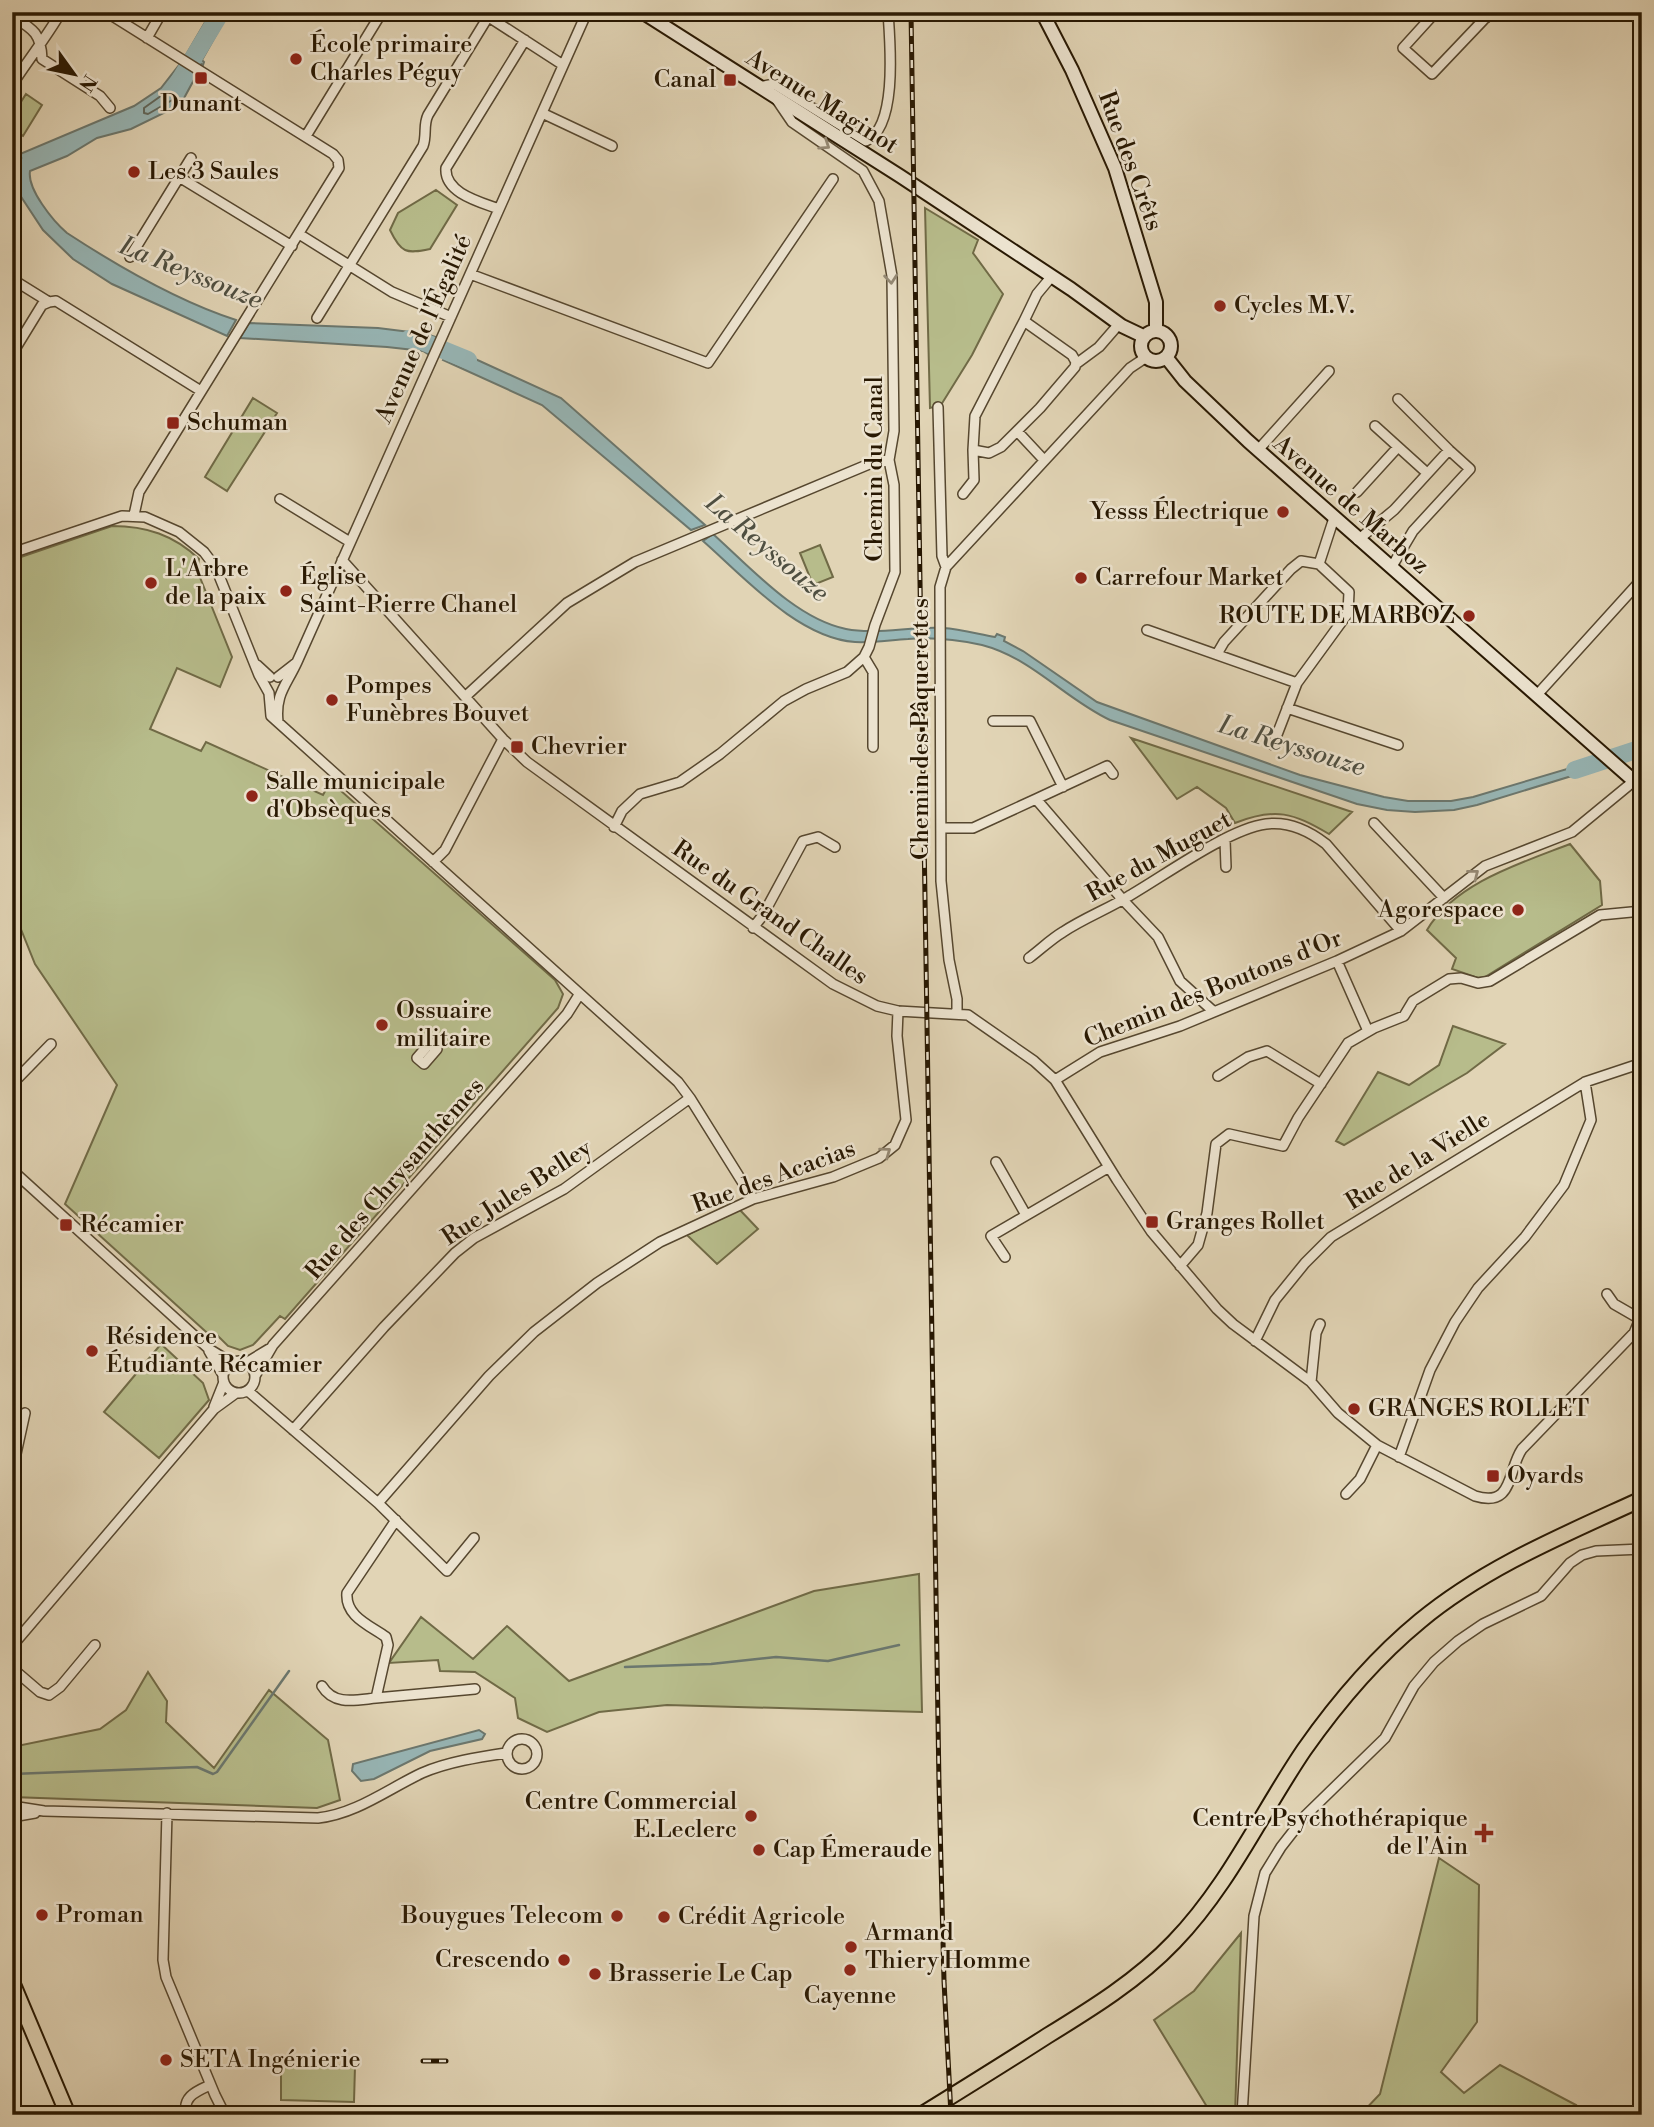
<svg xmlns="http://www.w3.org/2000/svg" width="1654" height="2127" viewBox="0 0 1654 2127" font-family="'Libre Bodoni',serif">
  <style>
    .green { fill: #b7bc8b; stroke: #706a46; stroke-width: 2 }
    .water { fill: #97b6b6; stroke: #6b776e; stroke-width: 2 }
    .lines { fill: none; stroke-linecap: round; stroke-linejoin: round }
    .shore { stroke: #60675c; stroke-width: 2 }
    .stream { stroke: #6b776e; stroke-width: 2.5 }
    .river { stroke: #97b6b6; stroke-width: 18 }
    .street-casing { stroke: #56472f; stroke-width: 12 }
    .secondary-casing { stroke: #281802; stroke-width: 16 }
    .primary-casing { stroke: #281802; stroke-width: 18 }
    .street { stroke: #ece3cf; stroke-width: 9 }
    .secondary { stroke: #ece3cf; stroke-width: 12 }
    .primary { stroke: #e1d4b5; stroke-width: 14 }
    .rail-casing { stroke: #281802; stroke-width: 5 }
    .rail { stroke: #ece3cf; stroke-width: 2.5; stroke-dasharray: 8; stroke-linecap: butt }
    .oneway { stroke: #948873 }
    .poi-dot { fill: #8f2418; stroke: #ece3cf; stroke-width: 2.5 }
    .labels { text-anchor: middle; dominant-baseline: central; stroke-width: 5; stroke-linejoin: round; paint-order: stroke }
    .poi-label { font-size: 24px; fill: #281802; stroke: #ece3cf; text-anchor: start }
    .street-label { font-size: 24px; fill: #281802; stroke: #ece3cf }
    .water-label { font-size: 26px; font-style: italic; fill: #4f4f41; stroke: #ece3cf }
  </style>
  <rect width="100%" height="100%" fill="#e1d4b5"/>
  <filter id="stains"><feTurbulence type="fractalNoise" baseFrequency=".00286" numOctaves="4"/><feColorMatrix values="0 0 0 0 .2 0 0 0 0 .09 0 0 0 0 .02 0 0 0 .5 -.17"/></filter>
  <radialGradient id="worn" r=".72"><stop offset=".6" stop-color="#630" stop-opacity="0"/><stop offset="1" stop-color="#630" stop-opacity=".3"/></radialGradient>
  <!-- green -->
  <path class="green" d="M26,94L42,105L23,136L12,130V116Z
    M436,190L457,205L430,249C406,254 401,253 390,230L398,213Z
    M925,208L978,240L973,253L1003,294L972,355L941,405L930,408Z
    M253,398L277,413L227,491L205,477Z
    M112,526C146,526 174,535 199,559L197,570L232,657L220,687L177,668L150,729L201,751L206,742L323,795L329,784L340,790L555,980L563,994L558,1008L285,1319L280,1316L253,1345L240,1350L228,1346L218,1336L215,1340L65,1204L117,1085L35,964L12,907V560Z
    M820,545L833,577L813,585L800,553Z
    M1131,738L1352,812L1329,834C1293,813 1276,807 1235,823L1226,808L1197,787L1177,799Z
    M1570,844L1600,881L1602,905L1485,977L1478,978L1452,969L1456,958L1427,930C1455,883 1521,863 1570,844Z
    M1453,1026L1505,1044L1467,1073L1344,1145L1336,1141L1378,1072L1409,1085L1439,1065Z
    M739,1209L758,1229L717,1264L687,1235Z
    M161,1344L203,1383L209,1400L159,1458L104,1412Z
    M919,1574L922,1712L667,1705L599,1712L547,1732L518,1718L515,1698L475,1672L440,1671L438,1660L389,1663L421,1617L473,1659L507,1626L569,1681L814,1591Z
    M148,1672L167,1701L166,1722L214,1768L269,1690L328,1740L340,1800L317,1808L12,1797V1747L100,1729L126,1710Z
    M1439,1858L1479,1885L1477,2022L1441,2072L1464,2093L1500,2065L1576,2105L1571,2115H1360L1380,2094Z
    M1241,1933L1235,2115H1212L1154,2020L1194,1991Z
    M281,2065L355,2066L354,2102L281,2100Z"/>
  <!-- water -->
  <path class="water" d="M211,12H229L202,60L204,62L203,65L186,55Z
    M179,65L196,76L183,100L168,111L131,129L97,138L67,156L30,171C27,189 53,221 67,233C119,267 177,301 236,320L227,336L112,284L73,259L43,230L12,183V154L21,157L20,154L134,106L161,88Z
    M249,323L378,328L426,334L436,337L428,354L423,351L387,347L240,338Z
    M449,347L561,398L705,525L691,530L542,405L443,360Z
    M713,534C750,567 796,619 846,629C877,635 911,626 943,628C960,629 978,634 995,637L997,634L1005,637L1004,641L1023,651L1097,702L1300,775L1384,797L1408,801H1451L1473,797L1594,761L1601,767L1477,805L1454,810L1415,812L1387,810L1357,804L1110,720C1065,699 1032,658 982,645C959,640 932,637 908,639C890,640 873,643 855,642C798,638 744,577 703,541Z
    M479,1730L485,1734L482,1739L430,1751L374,1779L361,1781L352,1771L353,1764Z"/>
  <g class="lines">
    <!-- shore -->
    <path class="shore" d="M183,76L186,81L174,99L148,114L144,113V108L165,93L179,77Z"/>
    <!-- stream -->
    <path class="stream" d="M625,1667L711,1664L776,1657L828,1661L899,1645
      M12,1774L197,1767L213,1774L217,1772L289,1671"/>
    <!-- river -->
    <path class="river" d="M174,90L221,12
      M409,339L419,340L468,360
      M1575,770L1642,748"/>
    <!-- street casing -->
    <g class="street-casing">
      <path id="street" d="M106,12L333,154L338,160L339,168L139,492L134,515
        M481,12L563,65
        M1440,12L1433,15L1403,48L1432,74L1491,12
        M1445,12L1486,18
        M12,16C33,29 41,33 42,59L100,96L110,108
        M147,38L162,12
        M12,85C28,60 46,38 61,12
        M759,87L774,84L866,141C898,127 890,42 888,12
        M542,113L612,146
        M306,136L382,12
        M179,177L292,246
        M499,209C480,202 444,193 446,168L525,40
        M299,234L392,292L451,317
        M130,257L191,158
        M470,274L708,363L833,179
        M12,279L49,302L56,301L201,391
        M317,318L423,146C427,135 423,125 428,115L488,17
        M1024,321L1072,355L1076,362L1075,367L1040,408L1001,447L989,453L973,450L975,416Z
        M1024,321L1037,294L1052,276
        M12,354L42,305L49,302
        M1076,364L1099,347L1119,324
        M1398,399L1449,450
        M938,407L942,556L946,567
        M1375,426L1427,473
        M1017,431L1044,460
        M1258,450L1329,371
        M1357,492L1398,447
        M963,494L974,480L973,450
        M280,499L350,542
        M1358,540L1394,510L1449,450L1470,469L1413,531L1391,568
        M12,553L122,516L145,517L179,532L204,552L216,568L259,675L269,693L271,716L678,1082L690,1098L753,1199
        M342,560L503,739L527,762L833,984L877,1006L898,1011L968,1015L1034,1061L1055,1080L1117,1180L1151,1231L1217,1309L1233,1324L1311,1382L1338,1413L1377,1445L1475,1496C1514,1508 1507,1471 1522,1449L1634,1333L1642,1314
        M1147,630L1297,683
        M1217,654L1224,642L1291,569L1301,561L1319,564L1334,518
        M864,657L873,672V747
        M257,665L270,677
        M278,677L296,663
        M466,696L567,603L635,562L874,462L889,460
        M1536,696L1642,579
        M1287,708L1398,745
        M993,721H1030L1063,787
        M278,722C275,694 286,686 297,662L587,12
        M1273,745L1297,683L1348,613L1349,592L1319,564
        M1036,799L1107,766L1113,774
        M1374,823L1444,898
        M614,827L622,811L640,794L680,782L720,754L784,701L806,689L847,672L864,657L869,647L875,625L895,572L894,485L889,460L894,431L892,276L879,201L863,171L792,122L777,100
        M941,828H973L1036,799L1123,900L1158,937L1180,981L1213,1011
        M1225,840L1226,867
        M433,862L445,850L503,739
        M753,928L763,915L803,841L818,837L835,847
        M1029,958C1040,950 1051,939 1063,932C1084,918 1108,909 1129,896C1164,876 1228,829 1266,824C1289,821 1308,830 1326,844L1401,931
        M1337,961L1368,1031
        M957,1013V999L949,960L941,881L940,587L946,567L1130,368L1145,358
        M430,1043L437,1049L424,1064L417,1058Z
        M1218,1076L1248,1057L1267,1051L1321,1084
        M1055,1080L1100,1052L1180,1026L1337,961L1401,931L1485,866L1572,832L1634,781
        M12,1084L51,1044
        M996,1162L1026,1215
        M12,1170L209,1349L232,1363
        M1005,1257L991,1236L1109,1167
        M1180,1266L1198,1245L1207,1213L1216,1144L1229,1134L1283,1146L1298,1118L1348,1043L1374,1028L1404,1016L1413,1001L1449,979L1461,978L1478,983L1490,981L1600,915L1642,911
        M1607,1294L1614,1304L1640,1319
        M1255,1341L1275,1300L1305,1263L1331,1237L1585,1082L1642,1063
        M209,1351L223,1375
        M223 1377a16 16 0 1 1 32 0a16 16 0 1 1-32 0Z
        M246,1363L269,1349
        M255,1376L273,1345L567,1014L579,995
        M1311,1382L1316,1333L1320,1324
        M248,1391L378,1503L447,1571L474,1538
        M214,1407L224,1382
        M293,1430L384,1327L455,1253L474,1238L564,1189L690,1098
        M1399,1457L1430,1370L1455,1322L1478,1288L1525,1237L1564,1185L1591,1120L1585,1082
        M12,1472L25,1413
        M1346,1494L1360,1479L1377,1445
        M378,1503L489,1376L534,1332L597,1283L660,1242L753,1199L833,1177L862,1165L879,1158L895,1145L906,1120L897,1036L898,1011
        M396,1520L347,1593C345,1616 369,1625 386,1637L388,1645L376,1698L475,1689
        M12,1646L214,1409L236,1393
        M12,1668L40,1692L49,1695L60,1687L95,1645
        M322,1686C334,1706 356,1700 376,1698
        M507 1754a15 15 0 1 1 30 0a15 15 0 1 1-30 0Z
        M12,1806L44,1811L318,1818C356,1814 388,1789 422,1773C447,1762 479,1757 506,1753
        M167,1813L163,1960L166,1977L215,2095L225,2115
        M12,1817L35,1813
        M187,2115C181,2097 197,2091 210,2085
        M1242,2115L1254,1916L1265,1873L1281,1847L1306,1815L1385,1738L1414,1686L1434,1662L1458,1641L1483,1624L1541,1596L1570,1563L1582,1555L1596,1551L1642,1549"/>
    </g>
    <!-- secondary casing -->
    <g class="secondary-casing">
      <path id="secondary" d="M642,12L900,176L1071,289L1122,326L1143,336
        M1042,12L1072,70L1115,168L1156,302V330
        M1141 346a15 15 0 1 1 30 0a15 15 0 1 1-30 0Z
        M1166,357L1185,381L1248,441L1642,788"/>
    </g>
    <!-- primary casing -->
    <g class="primary-casing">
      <path id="primary" d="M12,1982L68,2115
        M921,2115C963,2089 1005,2063 1047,2036C1091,2009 1138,1980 1174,1942C1229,1885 1260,1815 1304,1750C1337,1703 1375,1658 1420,1621C1485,1567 1566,1534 1642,1499"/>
    </g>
    <!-- street -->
    <use href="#street" class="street"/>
    <!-- secondary -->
    <use href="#secondary" class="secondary"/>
    <!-- primary -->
    <use href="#primary" class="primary"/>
    <!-- rail casing -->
    <g class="rail-casing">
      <path id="rail" d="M911,12L939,1784L944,1981L951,2115
        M423,2061H446"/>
    </g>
    <!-- rail -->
    <use href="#rail" class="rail"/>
  </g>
  <!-- one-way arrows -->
  <defs><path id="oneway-chevron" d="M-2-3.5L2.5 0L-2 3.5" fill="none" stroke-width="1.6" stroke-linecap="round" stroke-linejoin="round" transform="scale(1.75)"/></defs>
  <g class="oneway">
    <use href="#oneway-chevron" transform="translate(825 145) rotate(34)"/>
    <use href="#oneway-chevron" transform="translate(891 279) rotate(85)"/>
    <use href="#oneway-chevron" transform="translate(1474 874) rotate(-38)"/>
    <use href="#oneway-chevron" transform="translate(886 1152) rotate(-36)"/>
  </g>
  <!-- markers -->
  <g class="poi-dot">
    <circle cx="296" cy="59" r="7"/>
    <rect x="194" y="71" width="14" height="14" rx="3.5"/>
    <rect x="723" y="73" width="14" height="14" rx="3.5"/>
    <circle cx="134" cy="172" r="7"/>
    <circle cx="1220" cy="306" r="7"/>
    <rect x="166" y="416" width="14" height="14" rx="3.5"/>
    <circle cx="1283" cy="512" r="7"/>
    <circle cx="1081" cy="578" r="7"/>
    <circle cx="151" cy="583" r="7"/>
    <circle cx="286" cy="591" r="7"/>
    <circle cx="1469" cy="616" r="7"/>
    <circle cx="332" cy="700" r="7"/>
    <rect x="510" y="740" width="14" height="14" rx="3.5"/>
    <circle cx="252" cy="796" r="7"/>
    <circle cx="1518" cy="910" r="7"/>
    <circle cx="382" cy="1025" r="7"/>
    <rect x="1145" y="1215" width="14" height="14" rx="3.5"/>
    <rect x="59" y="1218" width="14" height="14" rx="3.5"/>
    <circle cx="92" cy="1351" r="7"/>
    <circle cx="1354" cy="1409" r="7"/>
    <rect x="1486" y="1469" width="14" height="14" rx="3.5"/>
    <circle cx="751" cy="1816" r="7"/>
    <path d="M1480.5 1822.5h7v7h7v7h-7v7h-7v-7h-7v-7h7z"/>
    <circle cx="759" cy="1850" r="7"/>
    <circle cx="42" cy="1915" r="7"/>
    <circle cx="617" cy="1916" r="7"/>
    <circle cx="664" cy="1917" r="7"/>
    <circle cx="851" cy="1947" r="7"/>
    <circle cx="564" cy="1960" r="7"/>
    <circle cx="850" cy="1970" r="7"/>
    <circle cx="595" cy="1974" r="7"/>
    <circle cx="166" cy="2060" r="7"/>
  </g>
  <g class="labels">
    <!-- poi labels -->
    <g class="poi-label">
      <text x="310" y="45">École primaire<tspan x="310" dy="28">Charles Péguy</tspan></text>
      <text x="716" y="80" text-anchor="end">Canal</text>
      <text x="201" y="104" text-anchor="middle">Dunant</text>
      <text x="148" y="172">Les 3 Saules</text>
      <text x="1234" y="306">Cycles M.V.</text>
      <text x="187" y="423">Schuman</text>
      <text x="1269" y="512" text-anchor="end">Yesss Électrique</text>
      <text x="165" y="569">L'Arbre<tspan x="165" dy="28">de la paix</tspan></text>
      <text x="300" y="577">Église<tspan x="300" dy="28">Saint-Pierre Chanel</tspan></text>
      <text x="1095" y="578">Carrefour Market</text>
      <text x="1455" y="616" text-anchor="end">ROUTE DE MARBOZ</text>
      <text x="346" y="686">Pompes<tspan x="346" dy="28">Funèbres Bouvet</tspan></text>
      <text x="531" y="747">Chevrier</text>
      <text x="266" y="782">Salle municipale<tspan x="266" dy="28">d'Obsèques</tspan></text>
      <text x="1504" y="910" text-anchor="end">Agorespace</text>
      <text x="396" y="1011">Ossuaire<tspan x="396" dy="28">militaire</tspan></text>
      <text x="1166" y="1222">Granges Rollet</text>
      <text x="80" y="1225">Récamier</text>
      <text x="106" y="1337">Résidence<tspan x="106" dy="28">Étudiante Récamier</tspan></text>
      <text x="1368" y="1409">GRANGES ROLLET</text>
      <text x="1507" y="1476">Oyards</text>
      <text x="737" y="1802" text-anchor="end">Centre Commercial<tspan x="737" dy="28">E.Leclerc</tspan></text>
      <text x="1468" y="1819" text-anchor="end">Centre Psychothérapique<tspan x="1468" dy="28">de l'Ain</tspan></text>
      <text x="773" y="1850">Cap Émeraude</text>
      <text x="56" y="1915">Proman</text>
      <text x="603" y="1916" text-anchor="end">Bouygues Telecom</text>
      <text x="678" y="1917">Crédit Agricole</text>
      <text x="865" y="1933">Armand<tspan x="865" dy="28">Thiery Homme</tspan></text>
      <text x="550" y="1960" text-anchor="end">Crescendo</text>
      <text x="609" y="1974">Brasserie Le Cap</text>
      <text x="850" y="1996" text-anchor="middle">Cayenne</text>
      <text x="180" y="2060">SETA Ingénierie</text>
    </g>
    <!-- street labels -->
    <g class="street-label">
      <text transform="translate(822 102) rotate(32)">Avenue Maginot</text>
      <text transform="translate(1130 161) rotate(70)">Rue des Crêts</text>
      <text transform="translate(424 329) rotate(-66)">Avenue de l'Égalité</text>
      <text transform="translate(875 469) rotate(-90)">Chemin du Canal</text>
      <text transform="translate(1351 505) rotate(41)">Avenue de Marboz</text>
      <text transform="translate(921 729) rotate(-90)">Chemin des Pâquerettes</text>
      <text transform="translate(1159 857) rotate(-29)">Rue du Muguet</text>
      <text transform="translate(770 913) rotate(35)">Rue du Grand Challes</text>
      <text transform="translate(1213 989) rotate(-22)">Chemin des Boutons d'Or</text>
      <text transform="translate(1418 1161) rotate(-32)">Rue de la Vielle</text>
      <text transform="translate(774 1177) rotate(-20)">Rue des Acacias</text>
      <text transform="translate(395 1179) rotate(-49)">Rue des Chrysanthèmes</text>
      <text transform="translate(517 1193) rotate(-33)">Rue Jules Belley</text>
    </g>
    <!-- water labels -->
    <g class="water-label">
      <text transform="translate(191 273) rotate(22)">La Reyssouze</text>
      <text transform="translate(767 548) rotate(40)">La Reyssouze</text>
      <text transform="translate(1292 746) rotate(17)">La Reyssouze</text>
    </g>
  </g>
  <!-- margin -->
  <rect width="1654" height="2127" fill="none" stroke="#e1d4b5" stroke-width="42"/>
  <rect x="14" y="14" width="1626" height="2099" fill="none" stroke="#281802" stroke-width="3.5"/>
  <rect x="21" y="21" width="1612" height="2085" fill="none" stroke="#281802" stroke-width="2"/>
  <!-- north arrow -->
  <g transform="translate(74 74) rotate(123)" stroke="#ece3cf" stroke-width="5" paint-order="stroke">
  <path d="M0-5L12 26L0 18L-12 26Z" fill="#281802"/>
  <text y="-10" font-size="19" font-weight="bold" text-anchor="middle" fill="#281802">N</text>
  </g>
  <rect width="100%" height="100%" filter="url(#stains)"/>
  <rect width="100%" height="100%" fill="url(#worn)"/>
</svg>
